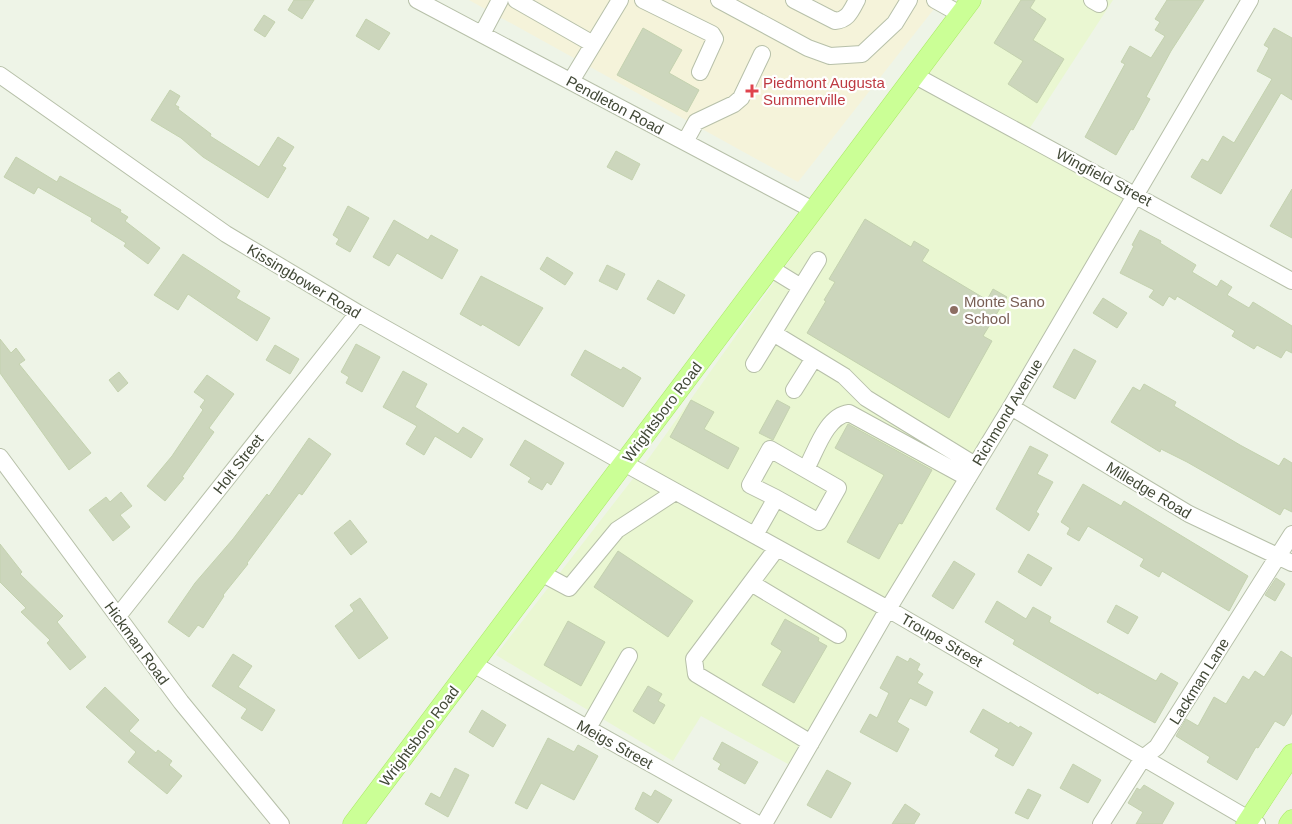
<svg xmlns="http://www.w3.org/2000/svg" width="1292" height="824" viewBox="0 0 1292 824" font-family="Helvetica,sans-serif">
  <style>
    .commercial { fill: #eaf7d2 }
    .medical { fill: #f5f3da }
    .building { fill: #ccd6bc; stroke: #c4d2af }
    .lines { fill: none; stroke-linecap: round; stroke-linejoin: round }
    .minor-casing { stroke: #b7c0a9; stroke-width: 18 }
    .major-casing { stroke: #a8e961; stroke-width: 21 }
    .minor { stroke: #fff; stroke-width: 16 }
    .major { stroke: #cbff96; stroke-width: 20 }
    .health-dot { fill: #e0444e; stroke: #fff; stroke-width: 2 }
    .education-dot { fill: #8d6e63; stroke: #fff; stroke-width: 2 }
    .labels { text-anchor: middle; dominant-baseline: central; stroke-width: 4.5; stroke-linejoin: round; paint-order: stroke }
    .health-label { font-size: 15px; fill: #be3a42; stroke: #fff; text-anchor: start }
    .street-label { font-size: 15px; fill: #414836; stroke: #fff }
    .education-label { font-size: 15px; fill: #785e54; stroke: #fff; text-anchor: start }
  </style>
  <rect width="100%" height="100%" fill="#eef4e7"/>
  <!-- commercial -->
  <path class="commercial" d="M984,0H1113L1022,140L1124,199L788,764L701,716L673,761L496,655L649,458L824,212Z"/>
  <!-- medical -->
  <path class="medical" d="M469,0H941L798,182Z"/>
  <!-- building -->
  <path class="building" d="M294,0H314L302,19L288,10Z
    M1021,0H1035L1030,8L1046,19L1033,40L1064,59L1037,103L1008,84L1023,61L994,43Z
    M1167,0H1204L1171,51L1146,97L1150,99L1133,130L1131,129L1116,155L1085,137L1125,64L1121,62L1130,46L1151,58L1165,36L1155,30L1160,22L1155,19Z
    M264,15L275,22L265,37L254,30Z
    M366,19L390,33L379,50L356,36Z
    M643,28L682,50L669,73L699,90L687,112L617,75Z
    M1274,28L1292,38V100L1281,93L1221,194L1191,177L1202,159L1208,162L1223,136L1234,143L1272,79L1257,71L1269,48L1264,45Z
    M170,90L180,96L175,105L179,107L178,109L211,134L210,136L259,167L278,137L294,147L282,166L286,168L268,198L203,157L181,138L151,120Z
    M616,151L640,164L632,180L607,167Z
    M16,157L57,182L60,176L121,210L120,212L128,217L125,221L160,248L148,264L124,246L126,243L91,221L92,218L38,187L34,194L4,177Z
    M1292,189V238L1270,226Z
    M348,206L369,218L350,252L336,244L339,239L333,235Z
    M865,219L911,247L914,241L929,250L922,261L987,300L993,289L1007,297L983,336L992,341L949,418L807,333L826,301L824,300L835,282L829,279Z
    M394,220L428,240L431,235L458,250L442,279L397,253L389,266L373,257Z
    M1140,230L1161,241L1160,243L1196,265L1192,272L1217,287L1221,280L1232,287L1227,295L1249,308L1253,302L1292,326V353L1286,350L1281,358L1257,345L1254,349L1232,336L1235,331L1177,296L1175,300L1169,296L1163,306L1149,297L1154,290L1120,273L1134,246L1132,245Z
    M183,254L240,291L236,298L270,318L257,341L188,294L178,310L154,295Z
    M547,257L573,273L565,285L540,269Z
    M607,265L625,274L617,290L599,281Z
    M481,276L543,308L519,346L482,324L481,326L460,314Z
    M658,280L685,295L674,314L647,299Z
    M1103,298L1127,313L1117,328L1093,313Z
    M0,339L11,353L16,348L25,360L19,364L91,453L69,470L0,373Z
    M356,344L380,357L362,392L346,383L349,377L341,372Z
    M275,345L299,359L290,374L266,360Z
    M1074,349L1096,361L1075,399L1053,387Z
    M585,350L621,370L623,367L641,378L623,407L571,375Z
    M403,371L427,384L415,407L458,434L463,427L483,439L471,458L435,436L424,455L406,444L417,426L383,407Z
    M119,372L128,383L118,392L109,380Z
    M207,375L234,394L209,428L214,432L182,477L184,478L165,501L147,486L172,456L203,410L200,407L205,400L194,392Z
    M1144,384L1176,402L1174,406L1240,445L1279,466L1284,458L1292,463V512L1284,508L1280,515L1187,462L1161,449L1160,452L1111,422L1133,387L1140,391Z
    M691,400L714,412L704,429L739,448L728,469L670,437Z
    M777,400L790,407L773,440L759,433Z
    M848,424L932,470L902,524L899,523L879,559L847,542L884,475L835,448Z
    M309,438L331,454L302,495L299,493L247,563L248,564L223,595L224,596L203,628L198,625L189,637L168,622L195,583L233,539L267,494L269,496Z
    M525,440L564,463L551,485L547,482L542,490L528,482L531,478L510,465Z
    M1030,446L1048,455L1037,474L1053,482L1036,512L1039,514L1029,531L996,509Z
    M1083,484L1121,506L1124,501L1248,576L1229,611L1162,571L1159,577L1140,566L1144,559L1088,526L1079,541L1067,534L1070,528L1061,522Z
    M121,492L132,506L120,515L130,527L113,541L89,510L106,497L110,502Z
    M350,520L367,542L351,555L334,533Z
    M0,544L22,572L20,574L63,616L57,622L86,657L70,670L47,643L50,640L21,612L26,608L0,582Z
    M618,551L693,601L668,637L594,587Z
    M1028,554L1052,568L1041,586L1018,572Z
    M954,561L975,574L953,609L932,596Z
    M1276,578L1285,584L1275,601L1265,595Z
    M360,598L388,638L359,659L335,626L354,611L350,605Z
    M997,601L1026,619L1033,607L1051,617L1049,622L1156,681L1161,673L1178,683L1155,723L1099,692L1098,694L1013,644L1015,640L985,622Z
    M1116,605L1138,617L1128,634L1107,622Z
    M785,619L819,638L818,641L827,646L794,703L762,685L782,651L771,644Z
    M568,621L605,642L581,686L544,665Z
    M1281,651L1292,658V713L1284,726L1275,721L1258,748L1256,747L1237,780L1207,762L1210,757L1176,736L1186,719L1198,726L1214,697L1226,704L1243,676L1249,680L1255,671L1264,677Z
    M233,654L252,666L238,687L275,710L262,731L241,718L247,709L212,686Z
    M897,656L908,662L910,658L920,664L917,670L923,674L917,683L933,692L926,706L910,698L897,722L909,729L897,752L860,732L870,714L877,718L889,693L880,688Z
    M648,686L662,694L658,701L665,705L654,724L633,711Z
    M105,687L139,720L129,731L156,753L158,750L172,761L169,765L182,776L167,794L128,762L136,752L86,707Z
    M983,709L1009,724L1010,722L1019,728L1020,726L1032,733L1013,766L995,756L999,749L970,732Z
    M482,710L506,725L493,747L469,732Z
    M548,738L574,752L578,745L598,756L574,800L541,783L527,809L515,803Z
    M722,742L758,762L745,784L718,769L721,764L713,759Z
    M1073,764L1101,780L1088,803L1060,788Z
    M455,768L469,775L448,817L425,804L431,793L440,798Z
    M827,770L851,783L831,818L807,805Z
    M1144,785L1174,803L1162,824H1136L1143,812L1128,803L1137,788L1140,790Z
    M1028,789L1041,795L1028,819L1015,813Z
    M655,790L672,800L658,823L635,809L643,792L651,797Z
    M905,804L920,814L914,824H892Z"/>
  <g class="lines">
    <!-- minor casing -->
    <g class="minor-casing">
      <path id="minor" d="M417,0L813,210
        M516,0L593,44
        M643,0L712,34L715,39L700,72
        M719,0L808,48L830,56L862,54L895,23L909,0
        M794,0L835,21C848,20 851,11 857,0
        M935,0L960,14
        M1092,0L1099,4
        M482,34L500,0
        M0,75L226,234L358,313L624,463L888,609L1257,824
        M914,75L1292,281
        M571,81L620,0
        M685,142L696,122L734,104L741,98L762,54
        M770,268L801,287
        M773,333L844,376L866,398L975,465
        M754,364L818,260
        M794,390L814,358
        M1011,407L1189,514L1292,563
        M0,457L181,702L281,824
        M806,469C816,451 826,416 849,413L968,478
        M755,535L776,498L819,522L838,488L770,449L750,485L776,498
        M777,548L694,659L696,674L811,743
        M541,573L569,588L617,530L675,492
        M751,583L838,635
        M118,616L358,313
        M473,664L758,824
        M588,728L629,656
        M764,824L888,609L1011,407L1250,0
        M1101,824L1143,758L1157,747L1292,534"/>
    </g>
    <!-- major casing -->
    <g class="major-casing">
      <path id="major" d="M353,824L971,0
        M1246,824L1292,754
        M1289,824L1292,820"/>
    </g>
    <!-- minor -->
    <use href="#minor" class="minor"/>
    <!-- major -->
    <use href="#major" class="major"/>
  </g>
  <!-- markers -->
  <path class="health-dot" d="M749.5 83.5h5v5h5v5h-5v5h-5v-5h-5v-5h5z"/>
  <circle class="education-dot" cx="954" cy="310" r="5"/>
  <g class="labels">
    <!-- health labels -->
    <g class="health-label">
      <text x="763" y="82">Piedmont Augusta<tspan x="763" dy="17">Summerville</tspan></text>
    </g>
    <!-- street labels -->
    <g class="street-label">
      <text transform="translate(615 105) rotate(28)">Pendleton Road</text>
      <text transform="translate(1104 177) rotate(28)">Wingfield Street</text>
      <text transform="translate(304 281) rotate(31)">Kissingbower Road</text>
      <text transform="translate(662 412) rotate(-53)">Wrightsboro Road</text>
      <text transform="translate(1007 412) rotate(-59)">Richmond Avenue</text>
      <text transform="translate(238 464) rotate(-52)">Holt Street</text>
      <text transform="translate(1149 490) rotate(31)">Milledge Road</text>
      <text transform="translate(942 640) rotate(30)">Troupe Street</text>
      <text transform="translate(137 643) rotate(54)">Hickman Road</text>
      <text transform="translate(1199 681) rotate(-58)">Lackman Lane</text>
      <text transform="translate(419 736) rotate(-53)">Wrightsboro Road</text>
      <text transform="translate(615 744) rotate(29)">Meigs Street</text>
    </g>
    <!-- education labels -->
    <g class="education-label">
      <text x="964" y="301">Monte Sano<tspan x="964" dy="17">School</tspan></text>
    </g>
  </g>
</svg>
